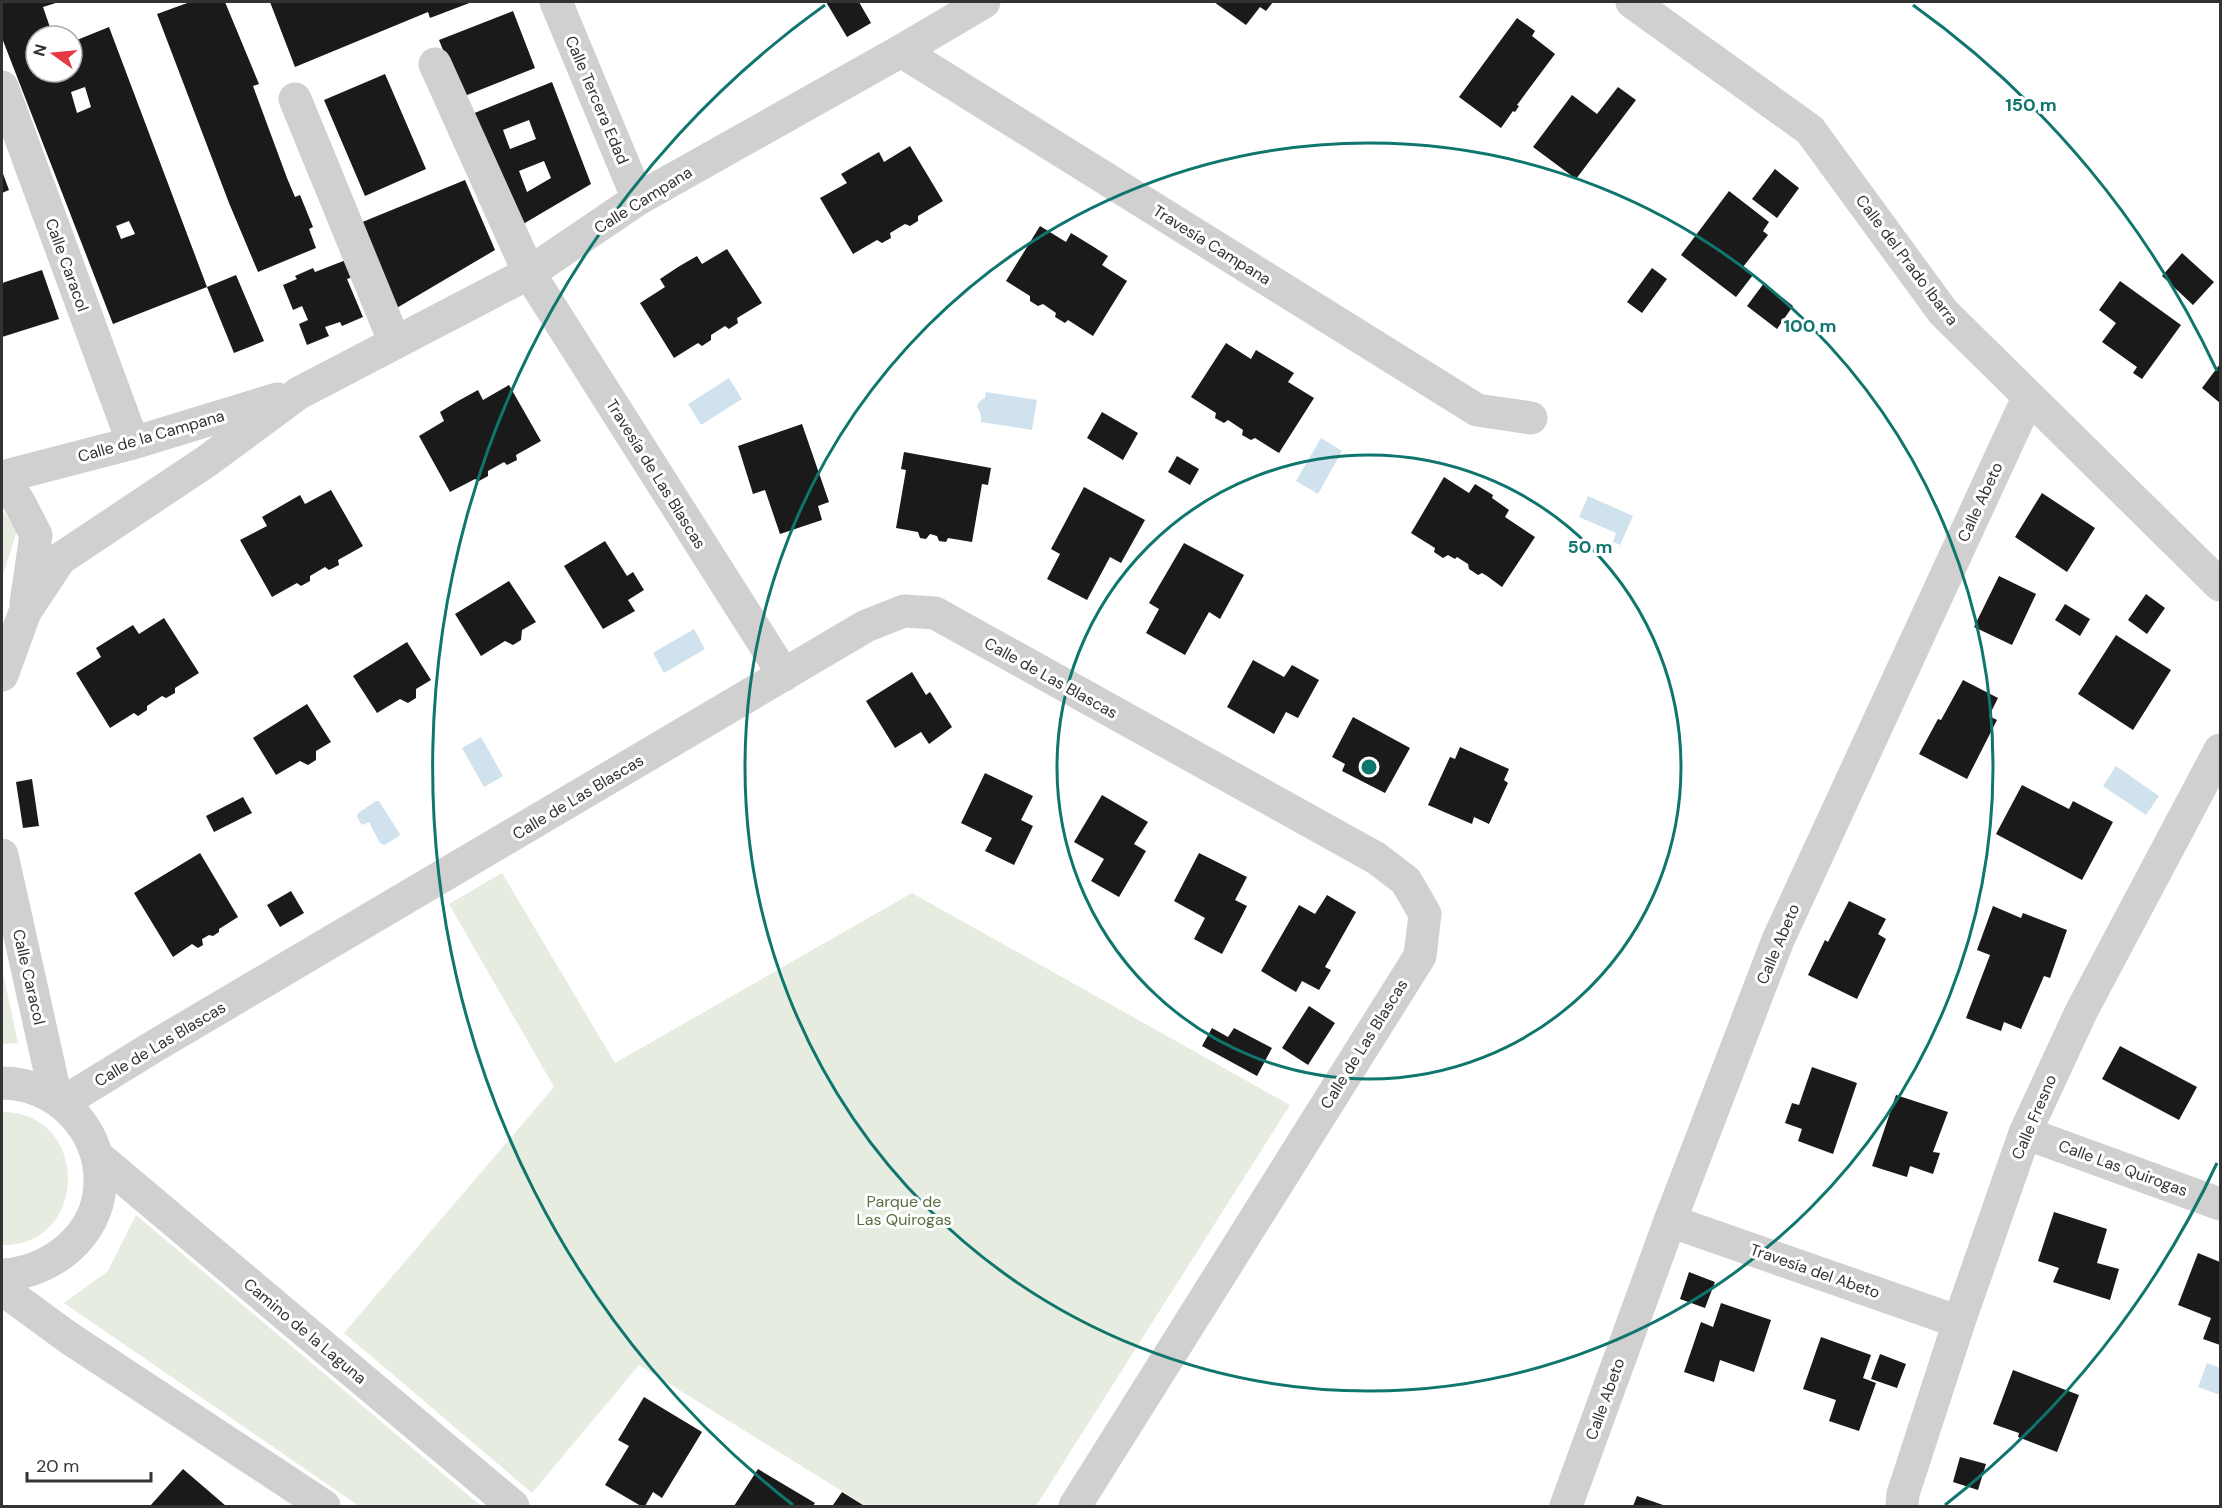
<svg xmlns="http://www.w3.org/2000/svg" width="2222" height="1508" viewBox="0 0 2222 1508" font-family="'DM Sans',sans-serif">
  <style>
    .green { fill: #e6ecdf }
    .water { fill: #cfe2ee }
    .building { fill: #1a1a1a; fill-rule: evenodd }
    .lines { fill: none; stroke-linecap: round; stroke-linejoin: round }
    .minor { stroke: #d0d0d0; stroke-width: 33 }
    .ring { fill: none; stroke: #0f766e; stroke-width: 3 }
    .labels { text-anchor: middle; dominant-baseline: central; stroke-width: 6; stroke-linejoin: round; paint-order: stroke }
    .street-label { font-size: 16px; fill: #333; stroke: #fff }
    .park-label { font-size: 16px; fill: #56703f; stroke: #fff }
    .centre { fill: #0f766e; stroke: #fff; stroke-width: 3 }
    .ring-label { font-size: 18px; text-anchor: middle; font-weight: bold; fill: #0f766e; stroke: #fff; stroke-width: 6; stroke-linejoin: round; paint-order: stroke }
  </style>
  <rect width="100%" height="100%" fill="#fff"/>
  <!-- green -->
  <path class="green" d="M2,509L17,531L2,578Z
    M502,873L615,1063L912,893L1290,1105L1036,1506H866L639,1365L532,1493L344,1333L554,1087L449,904Z
    M2,968L18,1043L2,1044Z
    M2,1112C91,1112 89,1247 2,1245Z
    M136,1215L481,1506H359L64,1303L108,1271Z"/>
  <!-- water -->
  <path class="water" d="M729,378L742,399L701,425L688,404Z
    M986,392L1037,400L1032,430L981,422V415L977,406L980,401L985,398Z
    M1321,438L1342,451L1318,494L1296,481Z
    M1588,496L1633,516L1620,545L1613,542L1616,533L1579,517Z
    M694,629L705,649L664,673L653,653Z
    M481,737L503,776L484,787L462,748Z
    M2116,766L2159,796L2146,815L2103,786Z
    M376,801H379L400,834L398,837L384,845L380,843L369,822L362,825L357,817L358,813Z
    M2207,1363L2220,1368V1395L2198,1387Z"/>
  <!-- building -->
  <path class="building" d="M2,2H59L43,7L53,36H36V72H72V42L109,27L207,287L113,324L2,38ZM85,87L91,107L77,113L71,92ZM129,221L135,234L121,239L116,226Z
    M190,2H225L259,84L253,86L287,178L295,197L300,195L313,227L309,229L316,248L258,272L229,203L157,14Z
    M270,2H472L430,18L428,12L295,67Z
    M826,2H859L871,23L847,37Z
    M1214,2H1273L1266,11L1260,7L1246,25Z
    M513,11L535,68L462,97L439,40Z
    M1517,18L1535,31L1532,36L1555,54L1517,105L1519,106L1515,112L1513,111L1501,128L1459,97Z
    M385,74L426,169L365,196L324,100Z
    M552,82L591,184L513,230L467,116ZM529,120L536,139L510,149L503,130ZM544,161L551,178L527,192L519,171Z
    M1618,87L1636,100L1576,179L1533,147L1572,95L1597,114Z
    M910,146L943,201L918,216V221L910,226L905,224L890,233L891,238L882,243L877,240L853,254L820,198L847,183L841,174L879,152L884,162Z
    M1775,169L1799,188L1777,218L1752,199Z
    M2,171L9,190L2,193Z
    M465,180L495,250L395,309L360,223Z
    M1729,191L1769,222L1763,231L1768,235L1743,267L1753,275L1736,297L1681,255Z
    M1040,226L1066,242L1071,233L1089,244L1108,256L1102,265L1127,281L1093,336L1068,320L1065,323L1055,317L1056,313L1043,304L1038,306L1030,301V296L1006,281Z
    M727,249L762,303L737,318L738,323L729,329L725,326L711,335V340L702,346L698,343L674,358L640,303L665,287L660,279L678,267L697,256L702,264Z
    M2182,253L2214,282L2193,305L2162,276Z
    M346,260L353,277L347,279L363,317L342,326L340,322L325,327L329,336L307,345L299,324L308,320L302,306L293,310L283,285L297,279L295,276L313,268L315,272Z
    M1652,268L1667,279L1642,313L1627,302Z
    M42,270L59,319L2,337V283Z
    M236,275L264,341L234,353L207,287Z
    M2120,281L2181,325L2142,379L2133,373L2137,367L2102,342L2116,323L2099,310Z
    M1764,283L1793,306L1777,329L1747,306Z
    M1226,343L1251,359L1256,350L1294,373L1288,382L1314,398L1279,453L1255,438L1251,440L1242,435L1243,430L1228,420L1224,423L1215,418L1216,413L1191,397Z
    M2220,364V403L2202,388Z
    M509,385L541,441L516,455L517,460L507,465L504,462L488,471V476L479,481L475,479L450,492L419,436L444,421L440,412L458,401L478,390L483,400Z
    M1102,412L1138,433L1123,460L1087,438Z
    M802,424L829,502L818,506L822,520L780,534L765,490L753,494L738,446Z
    M904,452L991,468L988,485L982,484L972,542L948,538L946,542L939,541L937,536L930,534L926,539L920,538L918,532L896,528L906,470L901,469Z
    M1177,456L1199,469L1190,485L1168,472Z
    M1444,477L1469,493L1475,484L1493,495L1492,498L1509,510L1505,517L1535,537L1502,587L1487,576L1482,573L1478,575L1469,569L1468,564L1457,557L1455,559L1448,555L1443,558L1434,552L1435,548L1411,533Z
    M1084,487L1145,520L1121,563L1110,557L1087,600L1047,579L1060,554L1051,549Z
    M331,490L363,546L338,560L339,565L329,570L325,567L310,576V581L301,586L297,583L272,597L240,540L267,526L262,517L300,495L305,504Z
    M2042,493L2095,528L2067,572L2015,537Z
    M605,541L627,576L633,572L644,590L628,600L635,611L603,629L564,566Z
    M1184,543L1244,575L1220,619L1209,612L1185,655L1146,633L1159,609L1149,603Z
    M1999,576L2036,594L2012,645L1974,627Z
    M509,581L536,622L522,630L521,640L513,645L505,641L481,656L455,614Z
    M2146,594L2165,608L2147,634L2128,620Z
    M2065,604L2090,619L2080,636L2055,620Z
    M164,618L199,673L175,688V693L166,698L162,696L147,706V710L138,716L134,713L110,728L76,673L101,657L96,648L133,625L139,634Z
    M2116,635L2171,670L2133,730L2078,694Z
    M407,642L431,680L416,689V698L408,703L400,699L377,713L353,676Z
    M1253,660L1284,677L1292,665L1319,680L1298,718L1286,712L1274,734L1227,707Z
    M912,672L926,695L930,692L952,727L929,744L921,732L895,748L866,701Z
    M1963,680L1998,698L1989,716L1997,720L1967,779L1919,754L1938,719L1941,720Z
    M307,704L331,742L316,751V760L308,765L300,761L276,775L253,738Z
    M1353,717L1410,748L1385,793L1342,771L1345,764L1332,757Z
    M1460,747L1509,769L1504,780L1508,783L1489,824L1474,817L1472,824L1428,805L1450,757L1455,759Z
    M985,773L1033,796L1021,820L1033,826L1014,865L985,851L992,838L961,823Z
    M32,779L39,826L23,828L16,782Z
    M2022,785L2069,809L2073,801L2113,822L2082,880L1996,834Z
    M1102,795L1148,822L1134,844L1146,851L1119,897L1091,881L1104,859L1074,842Z
    M243,797L252,813L214,832L206,816Z
    M200,853L238,917L219,929V932L213,936L209,935L202,939L203,945L198,948L192,944L173,957L134,893Z
    M1199,853L1247,877L1235,900L1247,906L1222,954L1194,939L1205,918L1174,901Z
    M291,891L304,913L280,927L267,905Z
    M1327,895L1356,912L1325,967L1331,970L1319,990L1302,981L1296,992L1261,971L1299,905L1315,914Z
    M1849,901L1886,919L1878,934L1886,939L1857,999L1808,975L1825,940L1828,942Z
    M1993,906L2021,918L2023,913L2067,930L2050,978L2044,976L2021,1029L2004,1022L2001,1031L1966,1018L1990,955L1977,950Z
    M1309,1006L1335,1023L1308,1065L1282,1048Z
    M1212,1028L1228,1037L1234,1028L1272,1048L1257,1076L1202,1046Z
    M2120,1046L2197,1087L2179,1120L2102,1079Z
    M1812,1067L1857,1083L1833,1154L1798,1141L1802,1129L1785,1123L1792,1103L1799,1105Z
    M1896,1095L1948,1112L1933,1152L1940,1153L1933,1174L1910,1166L1907,1177L1872,1166Z
    M2054,1212L2107,1229L2097,1263L2119,1269L2110,1300L2053,1282L2059,1268L2038,1261Z
    M2198,1253L2220,1262V1345L2203,1339L2211,1318L2178,1305Z
    M1689,1272L1715,1282L1705,1308L1680,1299Z
    M1721,1303L1771,1320L1754,1372L1720,1360L1714,1382L1684,1372L1701,1322L1713,1327Z
    M1821,1337L1871,1355L1863,1378L1876,1383L1859,1431L1829,1421L1836,1400L1803,1389Z
    M1880,1354L1906,1364L1897,1388L1871,1379Z
    M2013,1370L2079,1395L2057,1452L2018,1437L2019,1433L1993,1424Z
    M644,1397L702,1432L662,1498L653,1492L645,1506H641L605,1485L629,1446L618,1440Z
    M1960,1457L1986,1464L1978,1490L1953,1482Z
    M183,1469L226,1506H150Z
    M758,1469L815,1503L813,1506H734Z
    M842,1492L863,1505L862,1506H836L833,1505Z
    M1637,1496L1666,1506H1633Z"/>
  <g class="lines">
    <!-- minor -->
    <path class="minor" d="M556,2L638,199
      M1632,2L1810,130L1943,312L2220,585
      M901,51L1477,410L1531,418
      M435,64L529,273L784,675
      M2,87L133,443
      M295,99L395,343
      M2,477L133,443L277,399
      M2,478L19,502L36,535L26,603
      M2,675L25,612L60,559L207,461L299,393L529,273L638,199L901,51L984,2
      M2,855L56,1098
      M2,1083C56,1083 101,1128 100,1183C99,1236 50,1273 2,1275
      M62,1103L153,1047L866,626L904,611L935,613L1376,858L1406,881L1425,914L1420,956L1075,1506
      M2025,1133L2220,1204
      M97,1156L513,1506
      M1670,1221L1959,1322
      M2,1289L69,1338L324,1506
      M1566,1506L1670,1221L1778,940L2028,398
      M1902,1506L1903,1494L1959,1322L2025,1133L2081,1012L2220,750"/>
  </g>
  <!-- distance rings -->
  <g class="ring">
    <circle cx="1369" cy="767" r="312"/>
    <circle cx="1369" cy="767" r="624"/>
    <path d="M2217 1163A936 936 0 0 1 1945 1505M793 1505A936 936 0 0 1 825 5M1913 5A936 936 0 0 1 2217 371"/>
  </g>
  <g class="labels">
    <!-- street labels -->
    <g class="street-label">
      <text transform="translate(597 100) rotate(67)">Calle Tercera Edad</text>
      <text transform="translate(643 200) rotate(-32)">Calle Campana</text>
      <text transform="translate(1212 245) rotate(32)">Travesía Campana</text>
      <text transform="translate(1907 260) rotate(53)">Calle del Prado Ibarra</text>
      <text transform="translate(67 265) rotate(70)">Calle Caracol</text>
      <text transform="translate(151 436) rotate(-16)">Calle de la Campana</text>
      <text transform="translate(656 474) rotate(58)">Travesía de Las Blascas</text>
      <text transform="translate(1980 502) rotate(-65)">Calle Abeto</text>
      <text transform="translate(1051 678) rotate(29)">Calle de Las Blascas</text>
      <text transform="translate(578 797) rotate(-31)">Calle de Las Blascas</text>
      <text transform="translate(1778 944) rotate(-67)">Calle Abeto</text>
      <text transform="translate(29 977) rotate(77)">Calle Caracol</text>
      <text transform="translate(160 1044) rotate(-31)">Calle de Las Blascas</text>
      <text transform="translate(1364 1044) rotate(-58)">Calle de Las Blascas</text>
      <text transform="translate(2034 1117) rotate(-67)">Calle Fresno</text>
      <text transform="translate(2123 1168) rotate(20)">Calle Las Quirogas</text>
      <text transform="translate(1815 1271) rotate(19)">Travesía del Abeto</text>
      <text transform="translate(305 1331) rotate(40)">Camino de la Laguna</text>
      <text transform="translate(1605 1399) rotate(-70)">Calle Abeto</text>
    </g>
    <!-- park labels -->
    <g class="park-label">
      <text x="904" y="1201">Parque de<tspan x="904" dy="18">Las Quirogas</tspan></text>
    </g>
  </g>
  <circle cx="1369" cy="767" r="9" class="centre"/>
  <g class="ring-label">
    <text x="2031" y="111">150 m</text>
    <text x="1810" y="332">100 m</text>
    <text x="1590" y="553">50 m</text>
  </g>
  <!-- border -->
  <rect width="2222" height="1508" fill="none" stroke="#333333" stroke-width="6"/>
  <!-- north arrow -->
  <g transform="translate(54 54) rotate(285)"><circle r="28" fill="#ffffff" stroke="#adadad" stroke-width="1.5"/>
  <path d="M0-4.5L10 22L0 15L-10 22Z" fill="#e63946"/>
  <text y="-9" font-size="16" font-weight="bold" text-anchor="middle" fill="#333333">N</text>
  </g>
  <!-- scale -->
  <path d="M27 1472v9h124v-9" fill="none" stroke="#333333" stroke-width="3"/>
  <text x="36" y="1472" font-size="18" fill="#333333" stroke="#ffffff" stroke-width="4.5" paint-order="stroke">20 m</text>
</svg>
